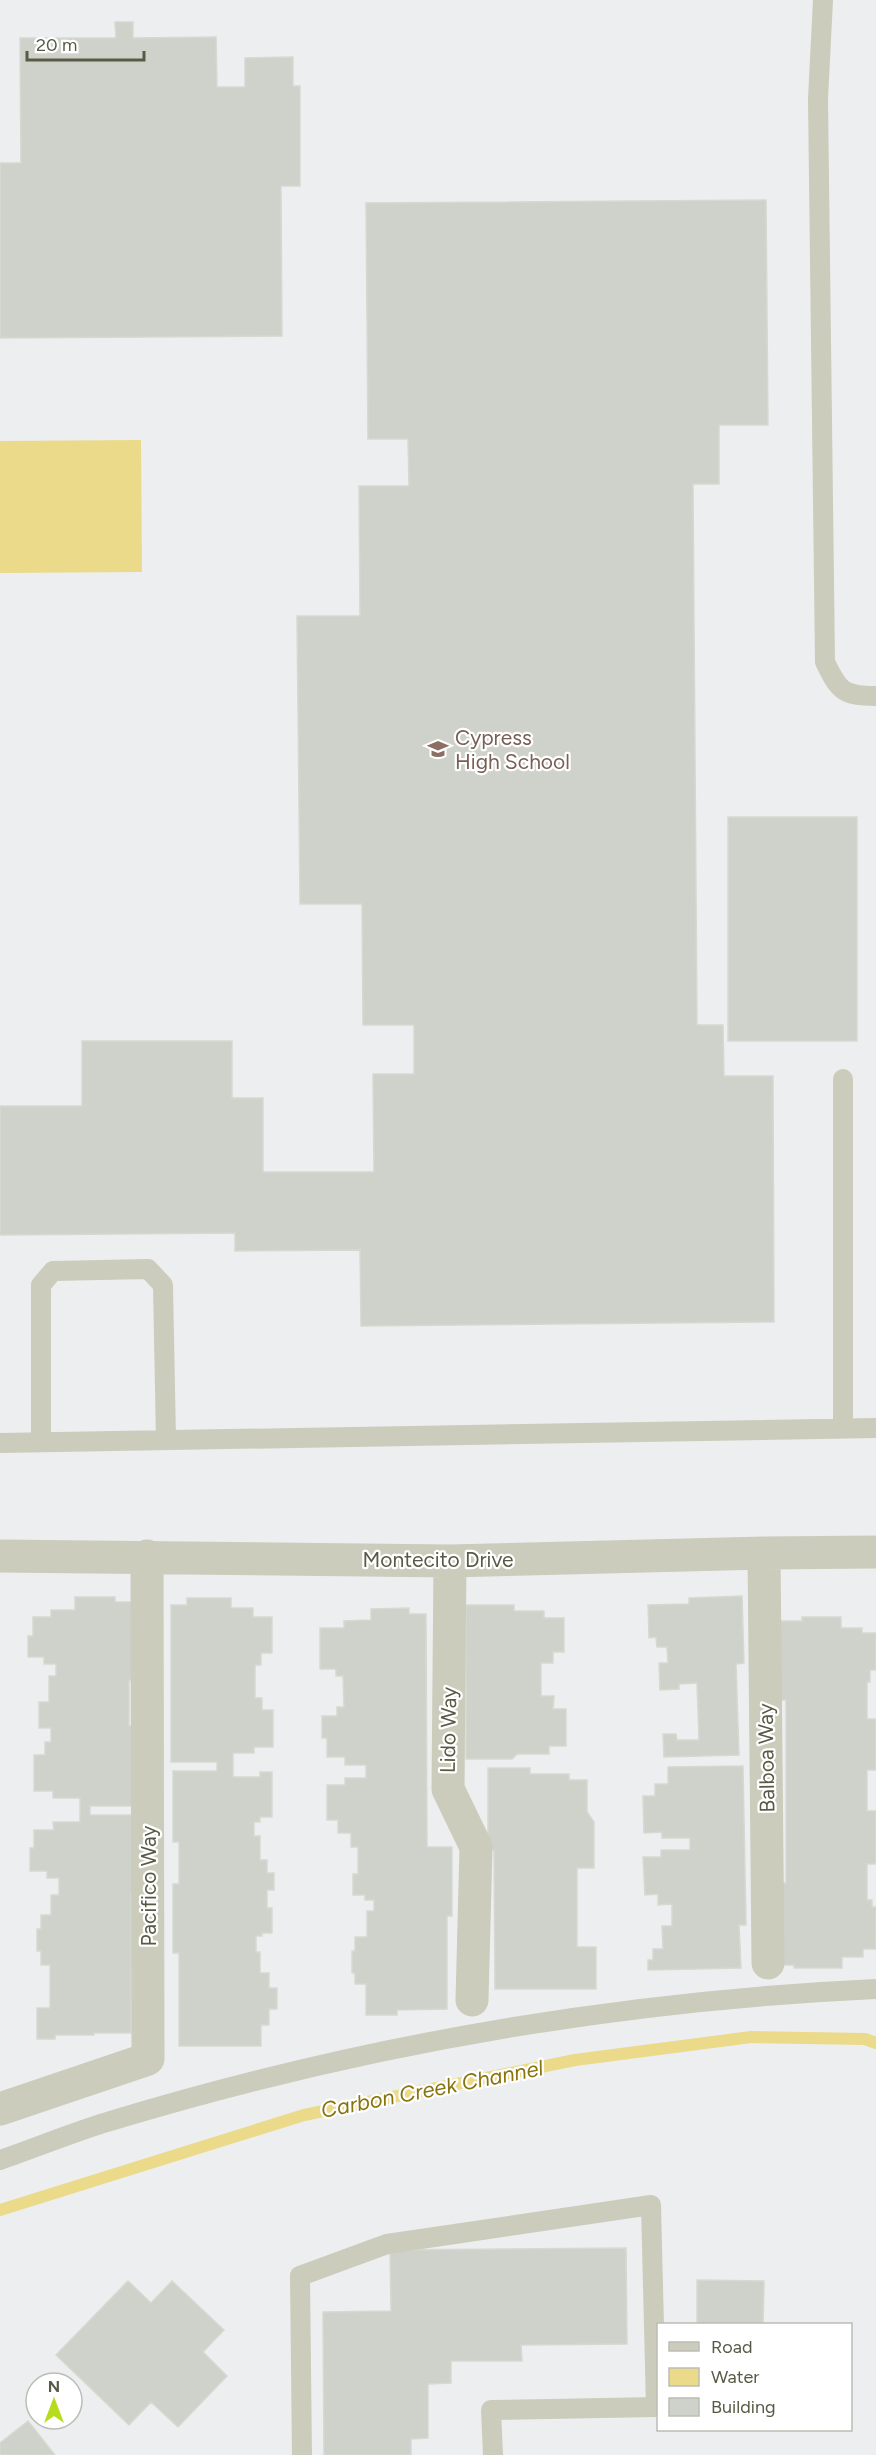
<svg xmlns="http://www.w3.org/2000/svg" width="876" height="2455" viewBox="0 0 876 2455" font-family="Figtree,sans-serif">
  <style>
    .water { fill: #eada89 }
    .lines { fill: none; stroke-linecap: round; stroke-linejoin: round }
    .stream { stroke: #eada89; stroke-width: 12 }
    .building { fill: #cfd2ca; stroke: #d6d9d1; stroke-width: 1.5 }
    .service { stroke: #cbccbc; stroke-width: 20 }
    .minor { stroke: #cbccbc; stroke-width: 33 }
    .labels { text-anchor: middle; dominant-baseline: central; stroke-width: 4.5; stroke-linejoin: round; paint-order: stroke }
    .education-label { font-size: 21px; fill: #785e54; stroke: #fff; text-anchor: start }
    .street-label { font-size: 21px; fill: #585a46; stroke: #fff }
    .water-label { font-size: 22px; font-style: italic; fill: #87740f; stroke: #fff }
  </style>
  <rect width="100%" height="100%" fill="#edeef0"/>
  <!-- water -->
  <path class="water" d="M141,440L142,572L0,573V441Z"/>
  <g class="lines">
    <!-- stream -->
    <path class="stream" d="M0,2210L304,2115L575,2060L751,2037L865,2039L876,2043"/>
  </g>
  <!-- building -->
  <path class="building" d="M115,22H133V38L216,37L217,87H245V58L293,57V86H300V186H281L282,336L0,338V163H21L20,38H116Z
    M766,200L768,425H719V484H693L697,1025H723L724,1076H773L774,1322L361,1326L360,1250L235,1251V1233L0,1235V1106H82V1041H232V1098H263V1172H374L373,1074H414V1025H363L362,904H300L297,616H360L359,486H409L408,439H368L366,203Z
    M728,817H857V1041H728Z
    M742,1596L744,1663L736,1664L739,1755L664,1757L663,1734H676L677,1740H699L697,1683L679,1684V1689L660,1690L659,1663H668L667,1647H657L656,1637L649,1638L648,1605L689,1604V1598Z
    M75,1597H115V1602H133V1680H129V1726H135V1806H90V1815H136V1894H131V2033H94V2035H55V2039H37V2008H50V1965H41V1951H37V1929H41V1915H51V1895H59V1878H47V1871H30V1848H34V1830H54L53,1822H80V1798H53V1791H34V1755H45V1742H51V1728H39V1702H49V1676H56V1664H44V1657H28V1636H33V1617H51V1610H75Z
    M187,1598H231V1608H253V1617H272V1653H261V1665H255V1698H262V1710H273V1747H254V1753H233V1777H260V1772H272V1817H260V1822H254V1836H260V1860H267V1873H274V1890H267V1908H272V1933H262V1936H256V1952H260V1973H269V1988H277V2009H269V2025H261V2046H179V1953H173V1884H179V1842H173V1771H217V1762H171V1605H187Z
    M466,1605H514V1611H544V1618H564V1652H553V1663H541V1696H554L553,1709H566V1746H549V1754H517L512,1759H466Z
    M409,1608V1614H426L427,1847H452V1916H447V2009L397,2010V2015H366V1984H355V1973H352V1951H355V1937H367V1911H374V1900H365V1895H353V1874H358V1847H351V1833H338V1820H327V1785H345V1778H366V1765H345V1757H327V1738H322V1716H337V1707H344L343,1676H336V1669H320V1628H344V1621L371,1620V1609Z
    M802,1617H841V1628H862V1633H876V1670H870V1682H867V1719H876V1770H867V1811H876V1864H867V1900H872V1907H876V1949H863V1957H842V1968H794V1965H782V1883H786V1700H779V1621H802Z
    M743,1766L746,1925H739L741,1968L648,1970V1960H653V1949H663L662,1926H672V1904L658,1905V1894L645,1895L643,1857H661V1850H690V1838H662V1832L644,1833L643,1796H655V1784H668V1767Z
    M488,1768H530V1774H569V1780H587V1812L594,1822V1868H577V1947H596V1989H495L494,1850H488Z
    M626,2248L627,2344L521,2345L522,2361H451V2383L428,2384V2438L411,2439V2455H324L323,2312L391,2311L390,2250Z
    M697,2280L764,2281L763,2324H697Z
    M128,2281L151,2303L172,2281L224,2330L203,2352L227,2376L178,2427L151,2402L129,2425L56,2355Z
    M28,2421L55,2455H0V2443Z"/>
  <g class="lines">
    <!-- service -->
    <path class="service" d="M823,0L818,99L825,662C839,691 843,696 876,696
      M843,1079V1428
      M41,1442V1285L53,1271L148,1269L163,1285L166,1440
      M0,1443L876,1428
      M0,2160C35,2148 71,2133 107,2122C357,2046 615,2001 876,1989
      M302,2455L300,2276L387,2244L651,2205L656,2407L491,2410L493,2455"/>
    <!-- minor -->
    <path class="minor" d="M764,1553L768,1963
      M0,1556L450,1561L764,1553L876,1552
      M450,1561L448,1789L476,1847L472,2000
      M0,2109L148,2059L147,1556"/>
  </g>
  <!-- icons -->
  <defs>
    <g id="school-bare" transform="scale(1.62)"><path d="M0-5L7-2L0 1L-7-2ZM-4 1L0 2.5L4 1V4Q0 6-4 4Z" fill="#8d6e63" stroke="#fff" stroke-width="2.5" paint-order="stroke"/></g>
  </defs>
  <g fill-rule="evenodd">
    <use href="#school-bare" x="438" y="749"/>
  </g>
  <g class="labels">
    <!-- education labels -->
    <g class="education-label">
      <text x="455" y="737">Cypress<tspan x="455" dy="24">High School</tspan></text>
    </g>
    <!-- street labels -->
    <g class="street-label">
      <text x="438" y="1559">Montecito Drive</text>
      <text transform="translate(448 1730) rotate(-89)">Lido Way</text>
      <text transform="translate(766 1758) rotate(-91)">Balboa Way</text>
      <text transform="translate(148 1886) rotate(-90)">Pacifico Way</text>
    </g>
    <!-- water labels -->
    <g class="water-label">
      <text transform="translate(432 2089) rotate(-11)">Carbon Creek Channel</text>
    </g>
  </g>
  <!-- legend -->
  <rect x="657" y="2323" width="195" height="108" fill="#ffffff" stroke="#bcbdb5" stroke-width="1.5"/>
  <rect x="669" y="2342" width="30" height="9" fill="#cbccbc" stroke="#bcbdb5" stroke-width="1.5"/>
  <text x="711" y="2353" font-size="18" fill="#585a46">Road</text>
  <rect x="669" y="2368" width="30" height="18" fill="#eada89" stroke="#bcbdb5" stroke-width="1.5"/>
  <text x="711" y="2383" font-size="18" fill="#585a46">Water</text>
  <rect x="669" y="2398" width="30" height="18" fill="#cfd2ca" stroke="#bcbdb5" stroke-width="1.5"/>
  <text x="711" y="2413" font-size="18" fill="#585a46">Building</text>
  <!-- north arrow -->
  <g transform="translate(54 2401)"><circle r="28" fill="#ffffff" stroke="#bcbdb5" stroke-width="1.5"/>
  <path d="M0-4.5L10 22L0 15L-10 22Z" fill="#b6dc1c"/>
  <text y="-9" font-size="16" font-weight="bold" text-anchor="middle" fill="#585a46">N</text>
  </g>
  <!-- scale -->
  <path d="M27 51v9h117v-9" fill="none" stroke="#585a46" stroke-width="3"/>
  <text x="36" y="51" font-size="18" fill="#585a46" stroke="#ffffff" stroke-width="4.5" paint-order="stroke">20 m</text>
</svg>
